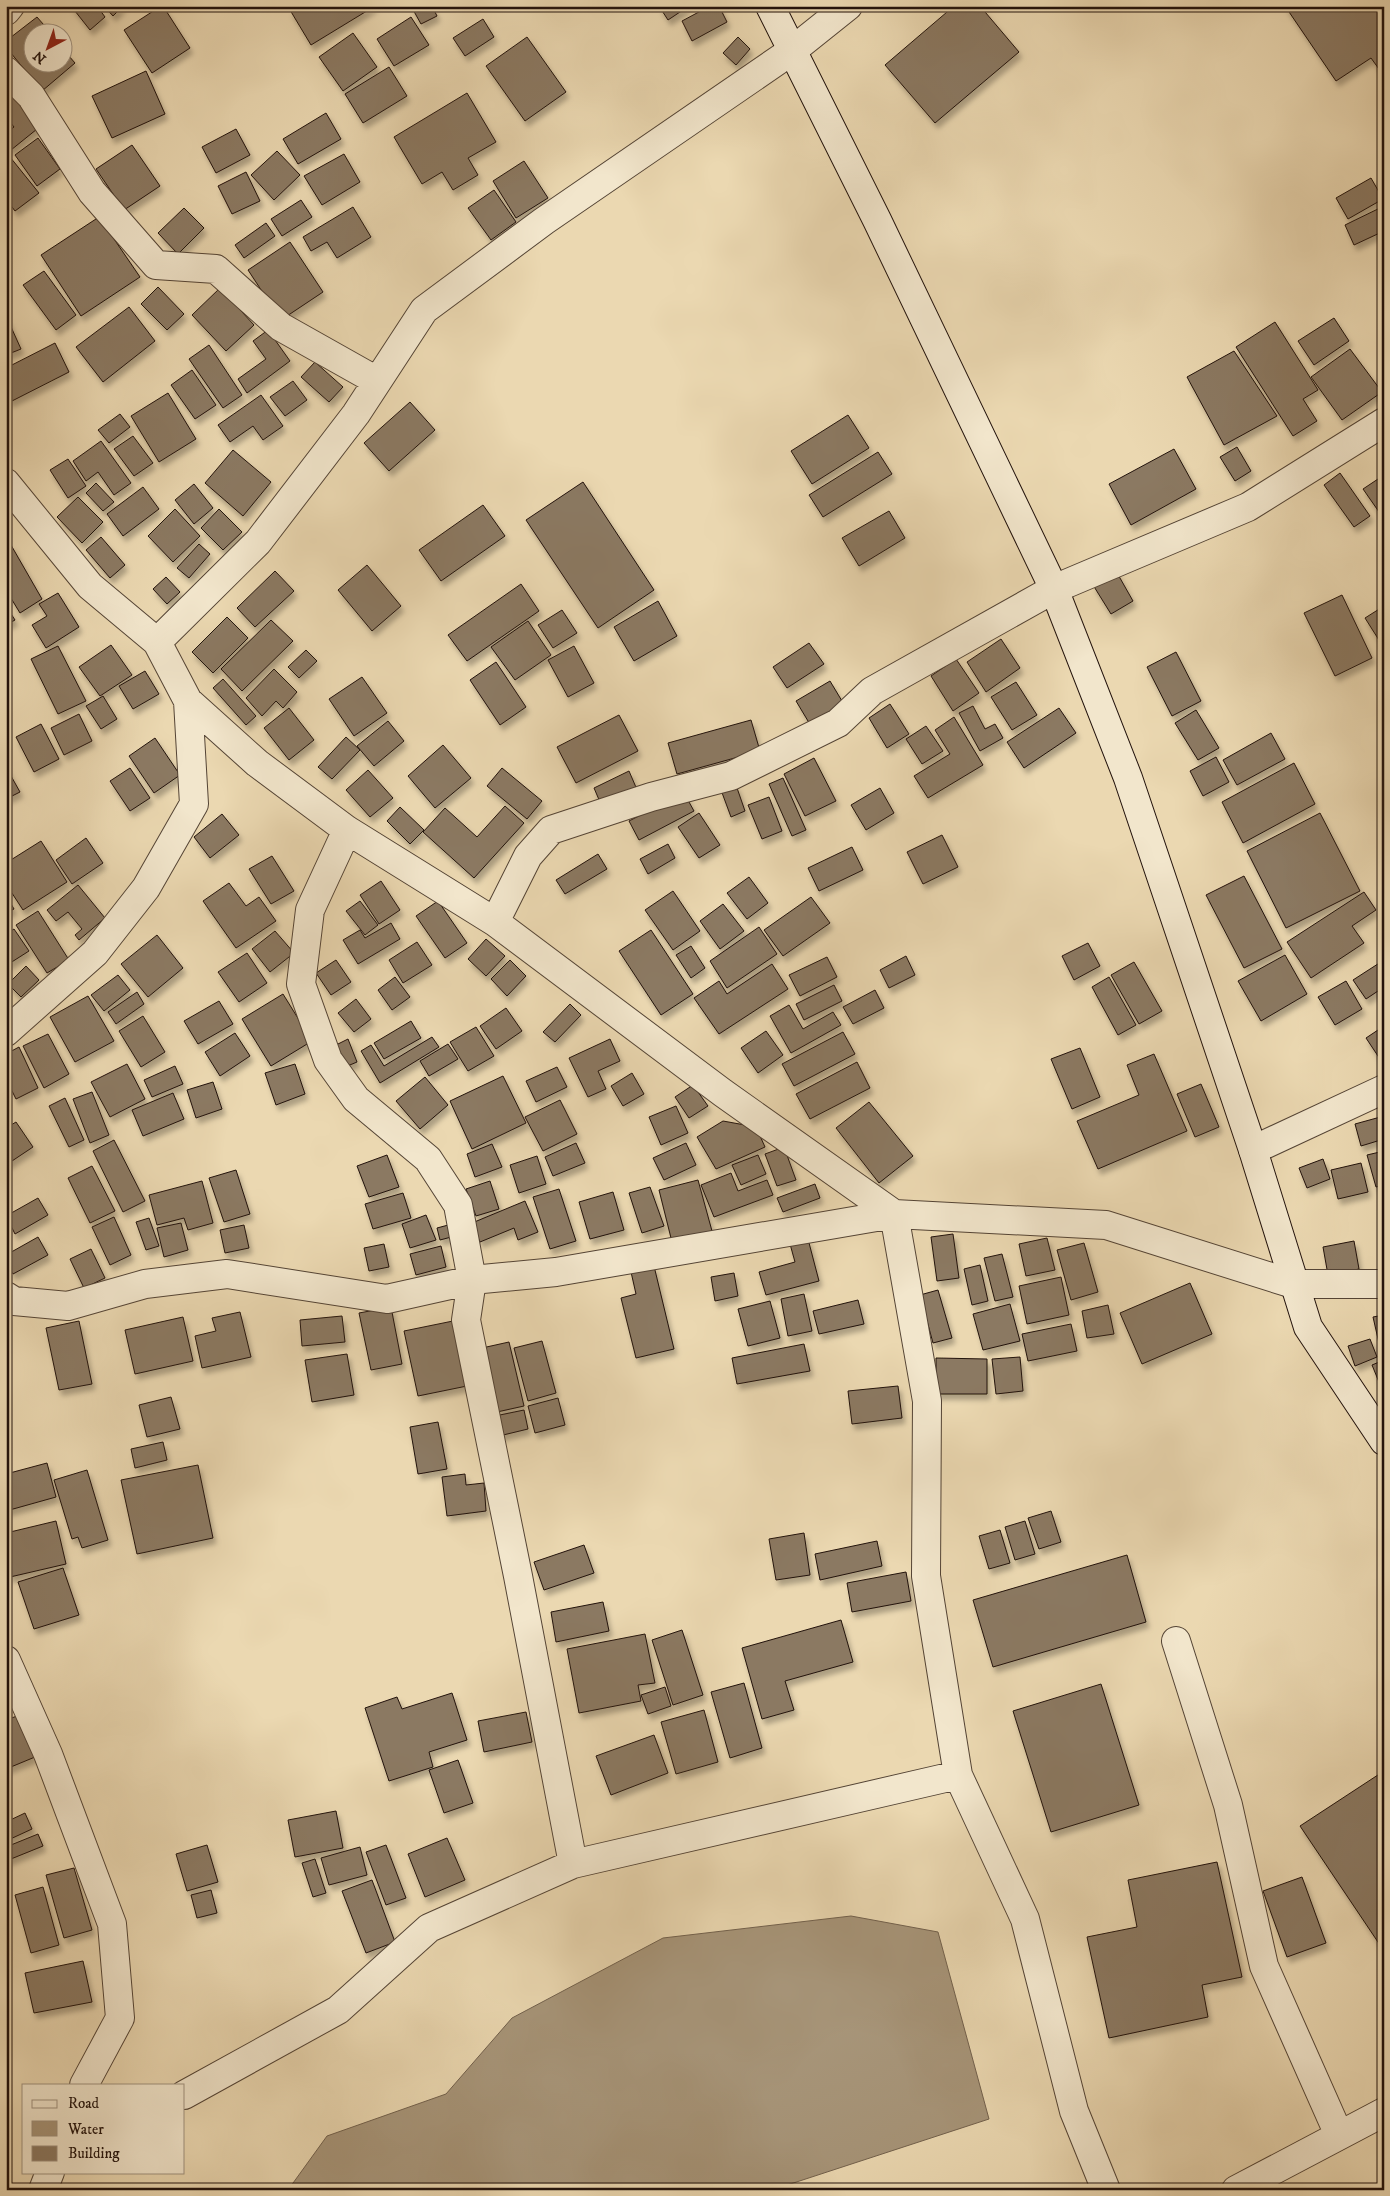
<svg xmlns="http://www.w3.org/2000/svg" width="1390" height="2196" viewBox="0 0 1390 2196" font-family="'IM FELL DW Pica',serif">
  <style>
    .water { fill: #a79579; stroke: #72614d }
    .building { fill: #8b7962; stroke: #22120c; filter: url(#shadow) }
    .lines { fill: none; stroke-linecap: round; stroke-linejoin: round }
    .street-casing { stroke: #544435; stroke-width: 30 }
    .secondary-casing { stroke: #22120c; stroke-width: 30 }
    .street { stroke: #f2e6cc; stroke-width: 28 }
    .secondary { stroke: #f2e6cc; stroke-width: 28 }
  </style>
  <defs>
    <filter id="shadow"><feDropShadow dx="3" dy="5.5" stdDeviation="2.5" flood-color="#0004"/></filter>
  </defs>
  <rect width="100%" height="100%" fill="#ebd8b1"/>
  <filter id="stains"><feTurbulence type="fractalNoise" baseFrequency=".004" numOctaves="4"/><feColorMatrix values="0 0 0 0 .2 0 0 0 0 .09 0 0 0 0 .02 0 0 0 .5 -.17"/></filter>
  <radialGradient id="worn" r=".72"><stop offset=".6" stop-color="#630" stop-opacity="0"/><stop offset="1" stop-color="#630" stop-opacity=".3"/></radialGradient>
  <!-- water -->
  <path class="water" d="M851,1916L938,1932L989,2119L772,2190H288L327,2136L446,2094L512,2018L663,1938Z"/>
  <!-- building -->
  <path class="building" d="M71,6H97L105,17L90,30Z
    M104,6H123L113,16Z
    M161,6H163L190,48L152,73L124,30Z
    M296,6H375L311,45L290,10Z
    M411,6H432L437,16L421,24Z
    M659,6H689L668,20Z
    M710,6H719L727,22L692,41L682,21Z
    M954,6H980L1019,52L935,123L885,65Z
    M1285,6H1374L1384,21V76L1371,58L1336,81Z
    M37,17L50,32H32V62H62V48L75,63L42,91L6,47V41Z
    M411,17L429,45L394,66L377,39Z
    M483,19L494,37L465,56L453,38Z
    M353,33L377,67L343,91L319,57Z
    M527,37L566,92L525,121L486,66Z
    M738,37L750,49L736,65L723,53Z
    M389,67L407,96L363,123L345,94Z
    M146,71L165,114L112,138L92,96Z
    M6,81L42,125L11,150L6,144V133L14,127L6,117Z
    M467,93L496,142L468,158L478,175L453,190L442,172L422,184L394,137Z
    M326,113L341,139L298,164L283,139Z
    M236,129L250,155L216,173L202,147Z
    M38,138L60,169L37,186L15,155Z
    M132,145L160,186L124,210L96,169Z
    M277,151L300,175L274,200L251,175Z
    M344,154L360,182L322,205L304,176Z
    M10,157L39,193L15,211L6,199V160Z
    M524,161L548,198L516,218L493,181Z
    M246,172L260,201L232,214L218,186Z
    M1371,178L1383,199L1348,219L1336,198Z
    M494,190L516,222L491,240L468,208Z
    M301,200L312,217L282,236L271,219Z
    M1384,206V231L1354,245L1345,225Z
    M353,207L371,237L337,258L327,242L311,251L303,237Z
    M184,208L204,228L178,254L158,233Z
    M99,217L140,277L81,316L41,255Z
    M266,223L275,236L244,258L235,245Z
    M290,242L323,292L281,320L248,270Z
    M44,271L76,315L56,330L23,285Z
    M158,287L184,314L167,330L141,304Z
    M220,288L254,325L226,351L192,315Z
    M129,307L155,341L103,382L76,347Z
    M7,318L21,349L6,355V319Z
    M1334,318L1349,341L1314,365L1298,341Z
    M1275,322L1318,390L1303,399L1317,421L1293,436L1236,347Z
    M268,330L290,361L247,393L238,379L266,359L253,341Z
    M55,343L69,372L10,402L6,395V368Z
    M209,345L242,395L223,408L189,359Z
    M1350,349L1382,392L1342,420L1311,377Z
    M1234,351L1277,416L1224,445L1187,377Z
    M315,362L343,387L329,402L301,377Z
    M192,370L216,405L195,419L171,385Z
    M293,381L307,400L285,416L270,397Z
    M168,393L196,439L159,462L131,416Z
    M261,395L283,426L263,440L253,426L230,442L218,425Z
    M410,402L435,430L389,471L364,443Z
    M120,414L130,427L109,443L98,430Z
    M848,415L869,448L812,484L791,451Z
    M133,436L153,463L134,476L114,449Z
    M101,441L131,483L114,495L98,472L86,481L73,461Z
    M1237,447L1251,471L1235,481L1220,457Z
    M1174,449L1196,489L1131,525L1109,484Z
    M233,450L271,482L243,516L205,483Z
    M878,452L892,474L823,517L809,495Z
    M68,459L86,486L68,498L50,470Z
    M1340,473L1370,516L1354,527L1324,485Z
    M1384,475V519L1363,489Z
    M583,482L654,590L598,628L526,520Z
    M96,483L114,502L103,511L86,493Z
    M194,484L213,508L194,524L175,500Z
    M143,487L159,509L123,536L107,514Z
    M78,497L103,522L82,543L57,517Z
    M483,505L505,536L441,581L419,550Z
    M175,509L200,536L173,562L148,536Z
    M219,509L242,532L223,550L201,528Z
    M889,511L905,538L859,566L842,538Z
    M101,537L125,565L110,578L86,550Z
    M199,544L210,554L189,578L177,568Z
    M11,545L42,599L20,613L6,590V547Z
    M367,565L401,606L372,631L338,590Z
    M275,571L294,591L255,627L237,608Z
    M1116,571L1133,601L1111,614L1093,585Z
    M166,577L180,592L167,604L153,589Z
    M521,584L539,611L467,661L448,635Z
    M58,593L79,627L46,648L32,625L47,616L39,604Z
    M1342,595L1372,658L1335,676L1304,613Z
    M658,601L677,636L634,661L614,627Z
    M6,606L15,620L6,625Z
    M1384,606V648L1365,618Z
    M562,610L577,633L553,648L538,625Z
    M227,617L248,638L213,673L192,652Z
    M271,620L293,641L242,691L221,669Z
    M528,621L551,655L515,680L491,647Z
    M1001,639L1020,668L986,692L967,662Z
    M809,643L824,664L787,688L773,667Z
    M111,645L132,675L100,696L79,667Z
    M58,646L86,701L58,714L31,659Z
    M574,646L594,683L568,697L548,660Z
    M306,650L317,661L299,678L288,667Z
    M1176,652L1201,701L1172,716L1147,667Z
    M956,659L979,693L953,711L931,676Z
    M496,662L526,707L500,725L470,680Z
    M274,669L297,692L283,708L276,701L262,716L246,698Z
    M145,671L159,694L133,709L119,686Z
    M362,677L387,713L354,736L329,699Z
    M223,679L256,716L246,725L213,688Z
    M830,681L845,706L811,726L796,701Z
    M1016,682L1037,715L1012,730L991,697Z
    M103,696L117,719L101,729L86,706Z
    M890,704L909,734L887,748L869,718Z
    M973,706L985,729L995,724L1003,738L980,751L959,713Z
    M289,708L314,740L289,760L264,728Z
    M1059,708L1076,733L1024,768L1007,742Z
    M1196,710L1219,748L1198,760L1175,723Z
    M79,714L92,741L64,755L51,728Z
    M619,715L638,751L576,783L557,747Z
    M954,717L983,765L928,798L914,776L950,754L935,730Z
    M751,720L760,751L677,774L668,743Z
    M388,721L404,741L374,766L357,746Z
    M41,724L59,759L34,772L16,737Z
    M926,726L943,751L922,764L906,739Z
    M1271,733L1285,759L1237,785L1223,760Z
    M346,737L360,750L332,779L318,767Z
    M155,738L180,775L154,793L129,756Z
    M443,745L471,778L435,808L408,776Z
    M1216,757L1229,782L1203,796L1190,771Z
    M814,758L836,801L805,816L784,774Z
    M1294,763L1315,804L1243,843L1222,802Z
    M6,767L20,792L6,799Z
    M130,768L150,798L130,811L110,781Z
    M502,768L542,801L527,819L487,786Z
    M368,770L393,798L370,817L346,790Z
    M629,771L638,792L603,809L594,788Z
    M783,778L806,830L792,836L769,784Z
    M736,785L745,811L731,817L721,790Z
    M880,788L894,813L866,830L851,805Z
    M684,793L694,811L639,840L629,821Z
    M769,797L782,831L762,839L748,805Z
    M505,806L524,823L474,878L423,832L445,808L477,837Z
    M400,807L424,830L410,844L387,821Z
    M699,813L720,845L699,858L678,827Z
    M1320,813L1360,891L1286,928L1247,851Z
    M222,814L239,835L210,858L194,837Z
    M942,835L958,867L923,884L907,852Z
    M86,838L103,863L72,884L56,860Z
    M41,841L67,882L23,910L6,884V863Z
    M668,844L675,858L648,874L640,859Z
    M852,847L863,870L819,891L808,868Z
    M598,854L607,869L565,894L556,880Z
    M272,856L294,891L271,904L249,869Z
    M1244,876L1282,949L1244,968L1206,895Z
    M749,877L768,903L747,919L727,893Z
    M381,881L400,910L379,924L360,895Z
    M229,883L246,906L259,897L276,921L236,948L203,901Z
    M78,885L105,918L79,940L75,935L82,929L68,912L56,921L47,910Z
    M673,891L700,931L673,950L645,910Z
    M1364,892L1376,910L1352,926L1364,943L1311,978L1287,942Z
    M6,895L14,909L6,913Z
    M811,897L830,923L783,956L764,930Z
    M360,901L378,925L365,935L346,911Z
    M438,901L467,943L445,958L416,916Z
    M723,904L744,931L720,949L700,921Z
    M38,911L69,960L47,973L16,925Z
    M391,923L400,939L358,964L343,940L360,930L365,938Z
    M759,927L777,954L727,988L710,961Z
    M14,929L29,951L7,965L6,934Z
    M651,930L693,994L661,1015L619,951Z
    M275,931L294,953L270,972L252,949Z
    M157,935L183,968L148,997L121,964Z
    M486,939L505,956L486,976L468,959Z
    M417,942L432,965L403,983L389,960Z
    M1088,943L1100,966L1074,980L1062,956Z
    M691,946L705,968L691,978L676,955Z
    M247,953L267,983L239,1002L218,972Z
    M1285,955L1307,994L1261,1021L1238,981Z
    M906,956L915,975L889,988L880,970Z
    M827,957L837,977L800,996L789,975Z
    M336,960L351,982L331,995L316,973Z
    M510,960L526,976L507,996L491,979Z
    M1384,960V987L1366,999L1353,980Z
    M1134,962L1162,1011L1139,1024L1111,975Z
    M772,964L788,989L719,1034L694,998L719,981L727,994Z
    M26,966L39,980L21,997L8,984Z
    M118,975L130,990L104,1011L91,995Z
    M395,977L410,997L392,1010L378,990Z
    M1109,977L1136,1025L1118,1035L1092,987Z
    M1346,981L1362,1009L1335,1025L1318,997Z
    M834,985L842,1001L804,1020L796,1004Z
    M875,990L884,1008L853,1024L843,1007Z
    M137,992L144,1004L116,1024L108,1012Z
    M283,994L312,1041L271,1066L242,1019Z
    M88,996L114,1041L75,1062L50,1017Z
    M356,999L371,1019L354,1032L338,1013Z
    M219,1001L233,1024L198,1044L184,1021Z
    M570,1004L581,1015L555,1042L543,1032Z
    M789,1005L803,1029L833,1012L841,1025L791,1053L770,1016Z
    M506,1008L522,1031L496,1049L480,1026Z
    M143,1016L165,1052L141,1067L119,1031Z
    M411,1021L421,1038L384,1059L374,1043Z
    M1384,1026V1065L1366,1038Z
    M476,1027L494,1056L468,1071L450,1042Z
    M766,1031L783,1055L758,1073L741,1048Z
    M843,1032L855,1054L794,1086L782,1064Z
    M235,1033L250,1056L220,1076L205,1052Z
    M48,1034L69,1074L44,1088L23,1046Z
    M432,1037L439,1047L380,1083L361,1051L371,1045L384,1066Z
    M348,1039L357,1062L345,1067L336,1045Z
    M610,1039L620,1061L598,1071L606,1089L588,1097L569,1058Z
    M448,1044L458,1059L429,1076L420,1061Z
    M19,1047L38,1088L16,1099L6,1079V1054Z
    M1080,1048L1100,1097L1072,1109L1051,1059Z
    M1154,1054L1187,1131L1098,1169L1077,1121L1139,1095L1127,1065Z
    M857,1062L870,1088L810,1119L796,1094Z
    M127,1064L145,1099L110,1117L91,1082Z
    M295,1064L305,1094L276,1105L265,1073Z
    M175,1066L183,1084L152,1097L144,1080Z
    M557,1067L567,1087L536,1102L526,1081Z
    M632,1073L644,1094L623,1106L611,1086Z
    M503,1076L526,1123L472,1149L450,1101Z
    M425,1077L448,1105L420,1129L396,1101Z
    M213,1082L222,1109L196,1118L187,1090Z
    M1201,1084L1219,1127L1195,1137L1177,1094Z
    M693,1085L708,1106L689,1118L675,1097Z
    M92,1092L109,1135L90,1143L73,1099Z
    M173,1093L184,1119L143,1136L132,1110Z
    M65,1098L84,1140L69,1147L49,1106Z
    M560,1100L577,1134L543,1151L525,1117Z
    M869,1102L913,1156L879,1183L836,1128Z
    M676,1106L688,1133L661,1145L649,1117Z
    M1384,1116V1139L1361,1146L1355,1124Z
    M723,1121L756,1127L765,1147L716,1169L697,1137Z
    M16,1122L33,1147L6,1165V1128Z
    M114,1140L145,1201L123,1212L93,1151Z
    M576,1143L585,1163L553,1176L545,1157Z
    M686,1143L696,1165L664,1180L653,1158Z
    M492,1144L502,1167L475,1177L467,1154Z
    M784,1147L796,1180L777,1186L765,1154Z
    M1384,1151V1185L1376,1187L1367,1155Z
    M387,1155L399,1187L369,1197L357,1166Z
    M758,1155L766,1174L741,1185L732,1165Z
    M537,1156L546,1184L519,1193L510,1165Z
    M1323,1159L1330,1179L1307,1188L1299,1168Z
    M1361,1163L1368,1192L1338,1199L1331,1170Z
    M92,1166L115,1211L90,1223L68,1178Z
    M236,1170L250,1214L224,1222L209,1178Z
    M731,1173L738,1191L767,1180L773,1195L714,1217L701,1185Z
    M698,1180L712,1231L672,1242L659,1190Z
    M202,1181L213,1223L188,1230L184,1218L157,1225L149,1195Z
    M490,1181L499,1209L476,1216L466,1189Z
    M815,1184L820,1198L783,1212L777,1198Z
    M650,1187L664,1226L642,1233L629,1193Z
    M559,1189L576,1241L550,1249L533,1197Z
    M613,1192L624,1230L590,1239L579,1202Z
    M403,1193L411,1218L373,1229L365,1204Z
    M38,1198L48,1215L15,1234L6,1216Z
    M525,1201L538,1232L518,1240L514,1228L480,1242L472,1223Z
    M426,1215L436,1240L410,1248L402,1224Z
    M114,1217L131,1255L110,1265L92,1227Z
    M149,1218L159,1246L146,1250L136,1222Z
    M181,1223L188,1250L164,1257L157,1228Z
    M452,1224L455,1236L440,1240L437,1228Z
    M244,1225L249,1248L225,1253L220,1230Z
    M953,1234L959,1278L937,1281L931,1237Z
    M38,1237L48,1255L13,1274L6,1262V1255Z
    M1047,1238L1055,1270L1026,1276L1019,1244Z
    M808,1239L819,1281L766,1295L759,1272L795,1262L790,1244Z
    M1354,1241L1359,1269L1328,1275L1323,1247Z
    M1084,1243L1098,1292L1071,1300L1057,1250Z
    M384,1244L389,1267L369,1271L364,1248Z
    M441,1246L446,1267L416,1275L410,1254Z
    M91,1249L105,1278L84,1288L70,1259Z
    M1002,1254L1013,1297L995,1301L984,1258Z
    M980,1265L988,1301L972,1305L964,1269Z
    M654,1266L674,1349L636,1358L621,1298L636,1294L631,1272Z
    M734,1273L738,1296L715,1301L711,1277Z
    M1061,1277L1069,1315L1027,1324L1019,1286Z
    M1190,1283L1212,1334L1142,1364L1120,1313Z
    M938,1290L952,1338L933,1343L920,1295Z
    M804,1294L812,1331L788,1336L781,1299Z
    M858,1300L864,1324L819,1334L813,1311Z
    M770,1301L780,1338L748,1346L738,1309Z
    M1010,1304L1020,1341L983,1350L973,1314Z
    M1108,1305L1114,1334L1087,1338L1082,1311Z
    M391,1307L402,1364L371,1370L359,1313Z
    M240,1312L251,1357L202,1368L195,1336L216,1331L212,1318Z
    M1384,1315V1351L1381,1352L1373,1317Z
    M342,1316L345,1342L302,1346L300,1320Z
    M183,1317L193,1361L135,1374L125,1330Z
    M79,1321L92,1384L59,1390L46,1328Z
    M453,1321L467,1386L418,1396L404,1331Z
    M1071,1324L1077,1351L1028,1361L1022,1334Z
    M1370,1339L1377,1357L1355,1366L1348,1346Z
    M542,1341L556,1393L528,1401L514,1348Z
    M509,1342L524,1406L497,1412L482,1348Z
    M804,1344L810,1371L737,1384L732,1358Z
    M347,1354L354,1395L312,1402L305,1360Z
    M1020,1357L1023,1391L996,1394L992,1359Z
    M936,1358L987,1359V1394H936Z
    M1384,1360V1386L1381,1387L1372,1365Z
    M898,1386L902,1418L852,1424L848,1391Z
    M171,1397L180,1429L147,1437L139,1405Z
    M558,1398L565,1425L535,1433L528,1406Z
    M524,1410L528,1429L499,1436L495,1416Z
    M438,1422L447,1469L418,1474L410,1427Z
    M163,1442L167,1460L135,1468L131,1449Z
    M47,1463L56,1497L6,1511V1474Z
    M198,1465L213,1538L137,1554L121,1480Z
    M87,1470L108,1540L82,1548L78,1537L72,1539L54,1480Z
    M465,1474L466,1485L484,1483L486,1511L447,1516L442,1477Z
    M1051,1511L1061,1542L1039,1549L1028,1518Z
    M56,1521L66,1564L10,1577L6,1561V1533Z
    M1025,1521L1035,1554L1015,1560L1005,1527Z
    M1000,1530L1010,1563L989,1569L979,1536Z
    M804,1533L810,1575L776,1580L769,1539Z
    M877,1541L882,1566L820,1580L815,1554Z
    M584,1545L594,1573L544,1590L534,1562Z
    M1127,1555L1146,1622L993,1667L973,1600Z
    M63,1568L79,1615L34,1629L18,1582Z
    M906,1572L911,1601L852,1612L847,1583Z
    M603,1602L609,1631L556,1642L551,1612Z
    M841,1620L853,1662L785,1681L794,1710L762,1719L742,1648Z
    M682,1630L703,1695L673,1705L652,1640Z
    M645,1634L655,1683L638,1685L641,1701L579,1713L567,1649Z
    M744,1683L762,1748L730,1758L711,1692Z
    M1101,1684L1139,1805L1051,1832L1013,1711Z
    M665,1687L671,1706L648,1714L641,1695Z
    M452,1693L467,1740L429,1752L433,1767L389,1781L365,1708L397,1697L402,1709Z
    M704,1710L718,1762L676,1774L661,1722Z
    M526,1712L532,1742L484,1752L478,1721Z
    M17,1716L35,1757L6,1769V1720Z
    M654,1735L668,1773L611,1795L596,1756Z
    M458,1760L473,1803L444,1813L429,1770Z
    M1384,1771V1951L1300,1826Z
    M336,1811L343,1848L295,1857L288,1820Z
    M25,1813L32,1829L6,1841V1822Z
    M38,1834L43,1846L6,1861V1847Z
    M447,1838L465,1880L425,1897L408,1854Z
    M207,1845L218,1882L187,1891L176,1854Z
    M386,1845L406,1898L386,1905L366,1852Z
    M360,1847L367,1875L329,1885L321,1858Z
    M315,1859L326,1893L313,1897L302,1863Z
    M1217,1862L1242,1977L1202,1985L1208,2017L1109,2038L1087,1937L1137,1927L1128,1880Z
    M74,1868L92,1930L64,1938L46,1875Z
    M1302,1877L1326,1943L1287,1957L1263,1891Z
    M372,1880L395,1942L366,1953L342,1891Z
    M43,1887L59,1945L31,1953L15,1895Z
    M211,1890L217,1913L197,1918L191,1895Z
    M83,1961L92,2002L34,2013L25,1973Z"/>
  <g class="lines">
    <!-- street casing -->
    <g class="street-casing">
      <path id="street" d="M6,11L10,6
        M6,71L31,96L92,192L156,265L216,269L281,327L377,381
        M6,483L90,586L157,642L188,701L257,763L347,830L495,922L723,1093L894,1214L1106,1225L1293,1284H1384
        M157,642L258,542L356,414L424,310L544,221L793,50L848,6
        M347,830L310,910L301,984L328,1060L356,1099L428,1159L458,1205L472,1280L466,1320L518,1576L573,1864
        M495,922L528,856L551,830L651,797L731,776L838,723L872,691L1054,589L1248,507L1384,422
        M6,1032L95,953L146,888L194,804L188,701
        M1253,1150L1384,1089
        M6,1296L14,1301L68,1306L145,1284L227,1274L387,1299L472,1280L556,1272L894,1214L927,1401L926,1576L958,1775L1025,1919L1074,2111L1106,2190
        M1176,1641L1228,1805L1264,1966L1339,2135
        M6,1660L48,1754L112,1924L120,2018L84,2085
        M184,2095L338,2010L429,1928L573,1864L958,1775
        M43,2190L50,2172
        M1236,2190L1384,2112"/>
    </g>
    <!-- secondary casing -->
    <g class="secondary-casing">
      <path id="secondary" d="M770,6L877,220L1054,589L1128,778L1253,1150L1308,1327L1384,1441"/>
    </g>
    <!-- street -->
    <use href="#street" class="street"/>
    <!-- secondary -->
    <use href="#secondary" class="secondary"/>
  </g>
  <!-- margin -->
  <rect width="1390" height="2196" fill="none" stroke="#ebd8b1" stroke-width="25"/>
  <rect x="8" y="8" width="1375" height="2181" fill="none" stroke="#22120c" stroke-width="2.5"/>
  <rect x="12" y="12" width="1365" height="2171" fill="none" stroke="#22120c"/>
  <!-- legend -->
  <rect x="22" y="2084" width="162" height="90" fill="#f2e6cc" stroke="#9f917f"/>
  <rect x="32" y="2100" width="25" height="8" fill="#f2e6cc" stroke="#9f917f"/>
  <text x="68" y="2108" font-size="15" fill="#22120c">Road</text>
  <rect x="32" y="2121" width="25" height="15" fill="#a79579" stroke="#9f917f"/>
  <text x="68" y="2134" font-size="15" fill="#22120c">Water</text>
  <rect x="32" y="2146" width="25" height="15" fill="#8b7962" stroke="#9f917f"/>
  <text x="68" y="2158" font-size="15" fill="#22120c">Building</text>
  <!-- north arrow -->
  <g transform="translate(48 48) rotate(221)"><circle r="24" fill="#f2e6cc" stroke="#9f917f"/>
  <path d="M0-4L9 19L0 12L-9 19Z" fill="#8f2418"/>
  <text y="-8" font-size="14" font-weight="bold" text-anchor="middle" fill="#22120c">N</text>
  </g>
  <rect width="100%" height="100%" filter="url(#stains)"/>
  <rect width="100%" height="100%" fill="url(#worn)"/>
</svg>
